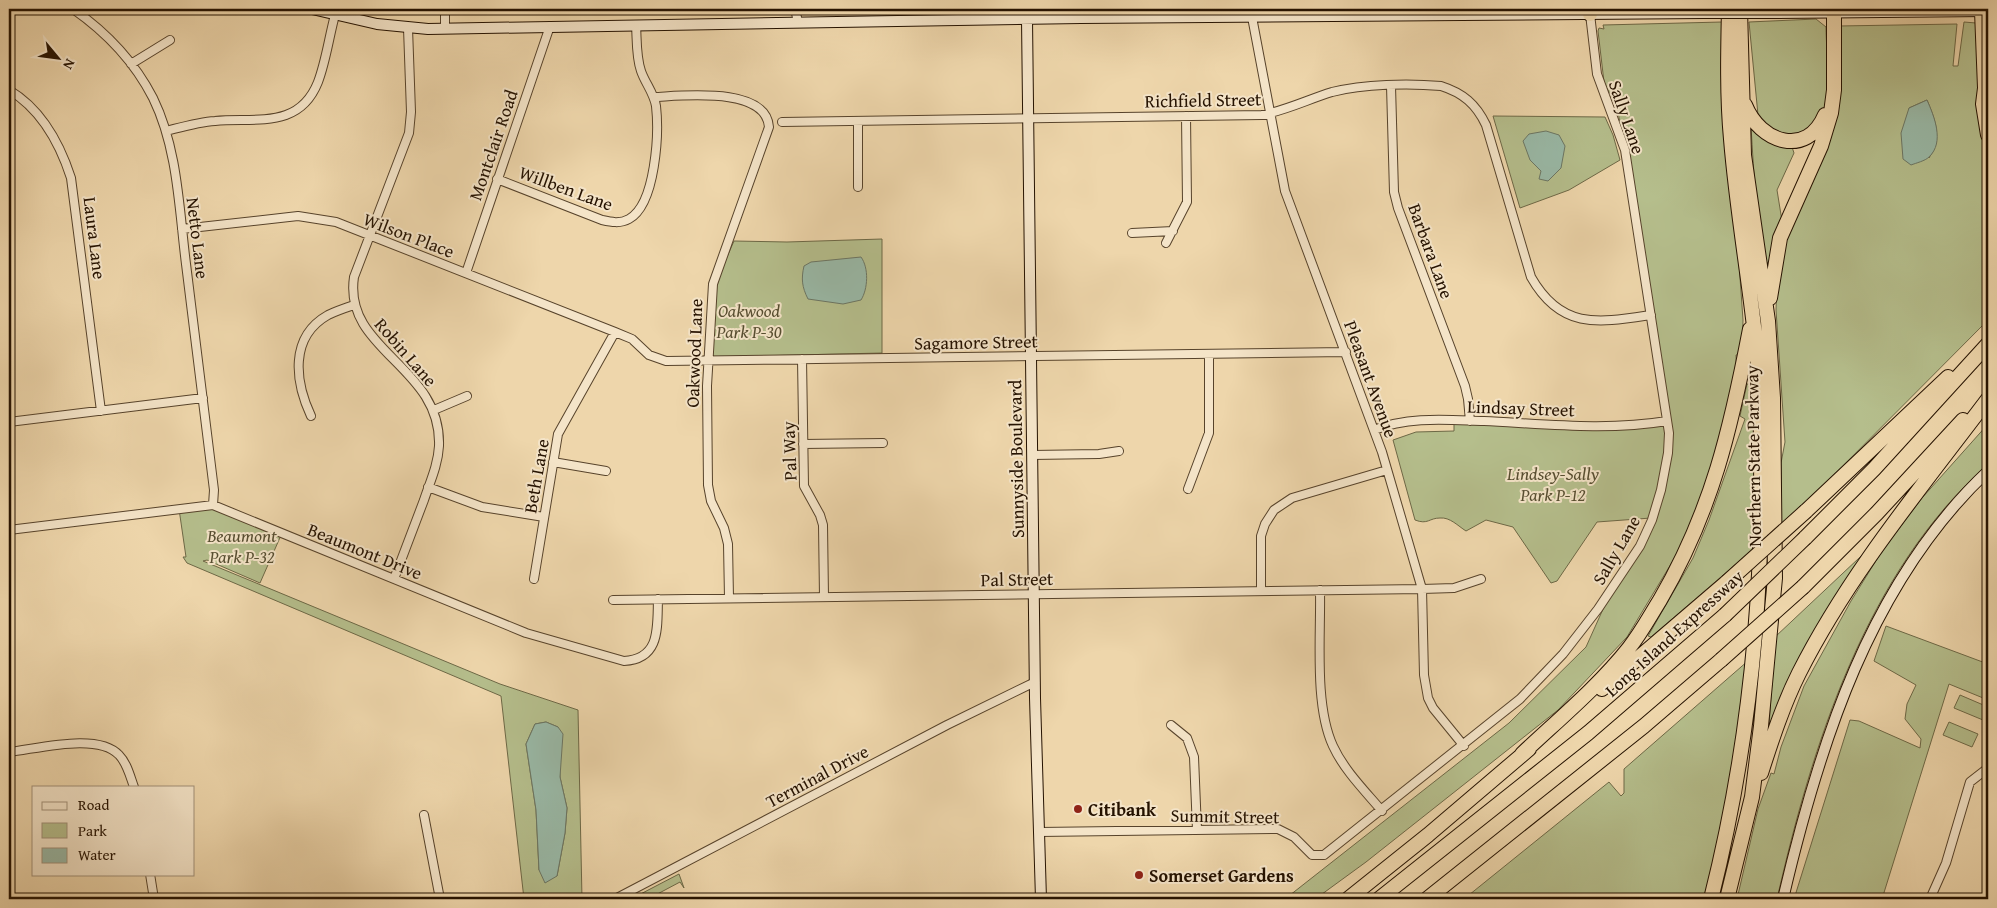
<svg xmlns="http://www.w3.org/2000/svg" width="1997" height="908" viewBox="0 0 1997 908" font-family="'Gentium Book Plus',serif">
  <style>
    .green { fill: #b5be8c; stroke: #6d6846; fill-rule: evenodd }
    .water { fill: #99b9a7; stroke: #6b7664 }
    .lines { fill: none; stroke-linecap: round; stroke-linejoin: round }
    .street-casing { stroke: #57432b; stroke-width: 10 }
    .secondary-casing { stroke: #251200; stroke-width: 12 }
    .highway-casing { stroke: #251200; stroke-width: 16 }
    .street { stroke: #f4e4c8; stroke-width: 8 }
    .secondary { stroke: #f4e4c8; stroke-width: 10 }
    .highway { stroke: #eed6ab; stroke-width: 14 }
    .secondary-bridge-casing { stroke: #251200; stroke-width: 12; stroke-linecap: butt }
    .highway-bridge-casing { stroke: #251200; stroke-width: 16; stroke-linecap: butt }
    .secondary-bridge { stroke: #f4e4c8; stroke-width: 10 }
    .highway-bridge { stroke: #eed6ab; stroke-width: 14 }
    .poi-dot { fill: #8f2418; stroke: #f4e4c8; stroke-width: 2 }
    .labels { text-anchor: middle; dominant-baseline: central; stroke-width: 4; stroke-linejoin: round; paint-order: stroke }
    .street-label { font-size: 18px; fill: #251200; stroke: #f4e4c8 }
    .park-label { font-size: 18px; font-style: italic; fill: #574e31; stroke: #f4e4c8 }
    .poi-label { font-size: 18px; font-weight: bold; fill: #251200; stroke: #f4e4c8; text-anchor: start }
  </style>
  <rect width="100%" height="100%" fill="#eed6ab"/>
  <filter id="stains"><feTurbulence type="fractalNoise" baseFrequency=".004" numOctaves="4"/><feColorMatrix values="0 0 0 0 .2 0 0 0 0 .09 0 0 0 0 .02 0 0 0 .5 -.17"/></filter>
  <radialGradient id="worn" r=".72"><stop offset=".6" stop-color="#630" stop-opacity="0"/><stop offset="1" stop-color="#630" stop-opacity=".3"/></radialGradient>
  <!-- green -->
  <path class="green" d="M1816,19L1826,27C1826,56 1834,98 1817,124C1814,129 1806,133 1802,136L1772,134L1758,115L1749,22Z
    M1722,22L1743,320L1742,354L1736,355L1737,386L1703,500L1677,554L1627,637L1558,710L1366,862L1318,897L1312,899H1285L1509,723L1586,647L1617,578L1639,543L1651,518L1597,522L1557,581L1551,583L1513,527L1486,520L1466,531C1458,526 1450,517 1440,518C1429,518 1428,525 1415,520L1393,440L1416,432L1454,431V420L1624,428L1666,423L1618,111L1604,82L1598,31L1599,28L1604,29L1603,25Z
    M1964,22L1976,23L1980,125L1988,147V320L1807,502L1781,525V463L1785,442L1776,310L1777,278L1782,245L1820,162L1839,26L1957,24L1953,66H1958ZM1927,100C1936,122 1942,137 1929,158L1909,108Z
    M1493,116L1605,117L1613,135L1620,160L1569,190L1520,208Z
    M1751,126L1791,144L1794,153L1777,190L1782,221L1770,275C1756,227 1754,176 1751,126Z
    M882,239V353L711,357L715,284L734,241L787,242Z
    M1747,384H1754L1757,546L1651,637L1648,636L1693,558L1709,520L1745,419L1740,416Z
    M1988,424V464C1866,572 1812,745 1777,899H1737L1758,809L1771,773L1774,774L1781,747L1804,686L1851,601L1882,551L1922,498Z
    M213,505L282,533L260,583L207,560L203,561L500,684L578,710L582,899H524L501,696L187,563L183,557H186L179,509ZM546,722L558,727L560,777L567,808L565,833L557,876L539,870L536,810L526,744L535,724Z
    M1875,543L1773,726H1769L1775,637Z
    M1886,626L1988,664V700L1949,684L1882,899H1794L1850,720L1859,721L1920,748L1921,739L1905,719L1907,704L1916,685L1874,661Z
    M1749,660L1723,819L1706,899H1464L1609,782L1621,796L1624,793V769Z
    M1960,695L1988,707L1983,720L1954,708Z
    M1949,722L1978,734L1972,747L1943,735Z
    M679,874L684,888L680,882L648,899H631Z"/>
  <!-- water -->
  <path class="water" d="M1927,100C1934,116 1945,142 1929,157C1925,161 1916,163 1911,165L1903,159L1901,133L1909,108Z
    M1546,131L1559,135L1565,146L1561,168L1548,181L1539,179L1541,171L1530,160L1523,141L1529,134Z
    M861,257C869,268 868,289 861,300L843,304L808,299C802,287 801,279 804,266L811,262Z
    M546,722L558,727L563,734L560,777L567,808L565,833L557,876L545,883L539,870L536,810L526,744L535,724Z"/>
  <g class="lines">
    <!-- street casing -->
    <g class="street-casing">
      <path id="street" d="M73,9C106,32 134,61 153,98C178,149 179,209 186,264C195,340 205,415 214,490L213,505
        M445,9V28
        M795,9L798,22
        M1252,17L1285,191L1382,452L1422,589L1424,675L1428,698L1433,708L1464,746
        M131,64L170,40
        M1391,86L1394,192L1398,208L1465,386L1468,399L1470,421
        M9,90C41,109 60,144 71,178L101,411
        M654,97C682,96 766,86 769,127L713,284L707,386L708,485L711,501L724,528L728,544L729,598
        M858,121V187
        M782,122L1262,115C1287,110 1309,99 1332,92C1364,84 1409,83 1441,86C1463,93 1476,104 1486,125L1531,277C1561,330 1598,323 1651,315
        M166,131C182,127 199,122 215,121C255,117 299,130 318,82C326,61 329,37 335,15
        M497,179L602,220C611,222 620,224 629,219C656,204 659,133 656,106C654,93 645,83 641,71C636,57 637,40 636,25
        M182,229L298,216L336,222L615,332L632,339L649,355L666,361L1346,352
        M1132,233L1173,231
        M1166,243L1187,202L1186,116
        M466,273L550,26
        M802,359L804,486L820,515L823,525L824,597
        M434,410L467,396
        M311,416C295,382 289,337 328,315C336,311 345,308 354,305
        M9,422L203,398
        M1374,430C1409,416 1448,420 1484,421C1545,424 1607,431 1667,421
        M803,444L883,443
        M1032,455L1099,454L1119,451
        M553,462L606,471
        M428,487L482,507L544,517
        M1188,489L1209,433V354
        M9,530L213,505L526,633L624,661C661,659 657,627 658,599
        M394,579C404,553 414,527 424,500C430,482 438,465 439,446C442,366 343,351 354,277L409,133L411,112L408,28
        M534,579L558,434L615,332
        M1320,590C1321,636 1314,705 1333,746C1344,770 1365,791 1382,811
        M1261,591V536L1265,524L1274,510L1292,498L1387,470
        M613,600L1422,589L1454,588L1481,579
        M1171,725L1187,738L1194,757L1197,830
        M9,752C37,749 98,732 119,755C127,763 130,776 134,787
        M424,815L440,899
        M1039,832L1278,829L1294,837L1312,855H1324L1520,699L1563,654L1598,609L1640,546L1652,520L1661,490L1668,453L1669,433L1625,150L1597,74L1590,14
        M150,874L154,899
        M615,899L947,725L1035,682
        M1930,899L1946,863L1970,782L1988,768"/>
    </g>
    <!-- secondary casing -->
    <g class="secondary-casing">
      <path id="secondary" d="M312,9L377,24L428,29L1081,18L1703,13
        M1771,13L1988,11
        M1027,19L1035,698L1041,899
        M1783,899C1819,745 1870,582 1988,471"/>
    </g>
    <!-- highway casing -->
    <g class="highway-casing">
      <path id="highway" d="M1590,9V14
        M1982,11L1985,88L1983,104L1988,135
        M1745,105C1760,143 1807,158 1825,115
        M1770,298L1780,238L1821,146L1831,113L1834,90V12
        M1806,511L1948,377
        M1805,538L1874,469L1988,344
        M1803,587L1877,513L1963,420
        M1602,689L1727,582
        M1522,754C1558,720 1598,687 1629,648C1641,633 1650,616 1660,600C1712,511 1731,428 1750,329
        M1761,773C1772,739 1783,705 1799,673C1849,574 1921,488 1988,399
        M1348,899L1428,835L1529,749
        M1379,899L1588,733L1725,615
        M1427,899L1644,726L1721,660
        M1711,899C1747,756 1763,610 1761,462C1761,429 1761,396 1758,363C1751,288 1737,214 1731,139C1727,96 1728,52 1729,9
        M1727,899L1752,797L1761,726L1775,578L1773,398L1768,321L1744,155L1740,9"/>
    </g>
    <!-- street -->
    <use href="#street" class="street"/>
    <!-- secondary -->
    <use href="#secondary" class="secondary"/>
    <!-- highway -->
    <use href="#highway" class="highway"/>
    <!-- secondary-bridge casing -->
    <g class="secondary-bridge-casing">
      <path id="secondary-bridge" d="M1703,13H1771"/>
    </g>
    <!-- highway-bridge casing -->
    <g class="highway-bridge-casing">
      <path id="highway-bridge" d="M1727,582L1806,511
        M1725,615L1805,538
        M1721,660L1803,587"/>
    </g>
    <!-- secondary-bridge -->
    <use href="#secondary-bridge" class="secondary-bridge"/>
    <!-- highway-bridge -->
    <use href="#highway-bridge" class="highway-bridge"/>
  </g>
  <!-- markers -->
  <g class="poi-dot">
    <circle cx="1078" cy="809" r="5"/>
    <circle cx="1139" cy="875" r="5"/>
  </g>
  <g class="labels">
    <!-- street labels -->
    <g class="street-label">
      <text transform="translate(1203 100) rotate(-1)">Richfield Street</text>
      <text transform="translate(1627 117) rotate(71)">Sally Lane</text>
      <text transform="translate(493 145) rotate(-71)">Montclair Road</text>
      <text transform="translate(566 188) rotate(20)">Willben Lane</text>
      <text transform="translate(409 235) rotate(21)">Wilson Place</text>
      <text transform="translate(95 238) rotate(83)">Laura Lane</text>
      <text transform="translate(198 238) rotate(83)">Netto Lane</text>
      <text transform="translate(1431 251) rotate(70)">Barbara Lane</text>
      <text transform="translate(976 342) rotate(-1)">Sagamore Street</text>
      <text transform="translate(406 352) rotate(49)">Robin Lane</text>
      <text transform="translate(694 353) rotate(-88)">Oakwood Lane</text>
      <text transform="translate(1371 379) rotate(70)">Pleasant Avenue</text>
      <text transform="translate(1521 408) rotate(2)">Lindsay Street</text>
      <text transform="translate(789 451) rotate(-92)">Pal Way</text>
      <text transform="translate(1753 456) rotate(-91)">Northern State Parkway</text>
      <text transform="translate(1016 459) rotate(-91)">Sunnyside Boulevard</text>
      <text transform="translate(536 476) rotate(-80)">Beth Lane</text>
      <text transform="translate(1616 550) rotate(-60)">Sally Lane</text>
      <text transform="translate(365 551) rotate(22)">Beaumont Drive</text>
      <text transform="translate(1017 579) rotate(-1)">Pal Street</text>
      <text transform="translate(1674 633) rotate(-42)">Long Island Expressway</text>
      <text transform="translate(817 776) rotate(-28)">Terminal Drive</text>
      <text transform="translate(1225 816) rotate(1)">Summit Street</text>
    </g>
    <!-- park labels -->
    <g class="park-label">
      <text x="749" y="310">Oakwood<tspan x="749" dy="21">Park P-30</tspan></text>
      <text x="1553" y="473">Lindsey-Sally<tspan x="1553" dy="21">Park P-12</tspan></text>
      <text x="242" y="535">Beaumont<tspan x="242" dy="21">Park P-32</tspan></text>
    </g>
    <!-- poi labels -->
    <g class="poi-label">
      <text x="1088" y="809">Citibank</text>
      <text x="1149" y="875">Somerset Gardens</text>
    </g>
  </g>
  <!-- margin -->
  <rect width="1997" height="908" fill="none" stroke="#eed6ab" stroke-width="30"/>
  <rect x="10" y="10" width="1977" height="888" fill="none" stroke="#251200" stroke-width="2.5"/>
  <rect x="15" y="15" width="1967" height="878" fill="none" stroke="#251200"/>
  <!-- legend -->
  <rect x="32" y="786" width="162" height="90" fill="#f4e4c8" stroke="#a19078"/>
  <rect x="42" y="802" width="25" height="8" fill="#f4e4c8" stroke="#a19078"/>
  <text x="78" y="810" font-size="15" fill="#251200">Road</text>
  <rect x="42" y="823" width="25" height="15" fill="#b5be8c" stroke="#a19078"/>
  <text x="78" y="836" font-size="15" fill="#251200">Park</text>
  <rect x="42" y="848" width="25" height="15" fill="#99b9a7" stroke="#a19078"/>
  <text x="78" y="860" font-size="15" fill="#251200">Water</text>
  <!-- north arrow -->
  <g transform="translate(58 58) rotate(119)" stroke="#f4e4c8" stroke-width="4" paint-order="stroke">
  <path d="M0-4L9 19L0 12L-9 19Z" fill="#251200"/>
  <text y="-8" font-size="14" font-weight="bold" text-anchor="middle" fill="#251200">N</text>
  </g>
  <rect width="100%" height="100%" filter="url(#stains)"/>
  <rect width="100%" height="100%" fill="url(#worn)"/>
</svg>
